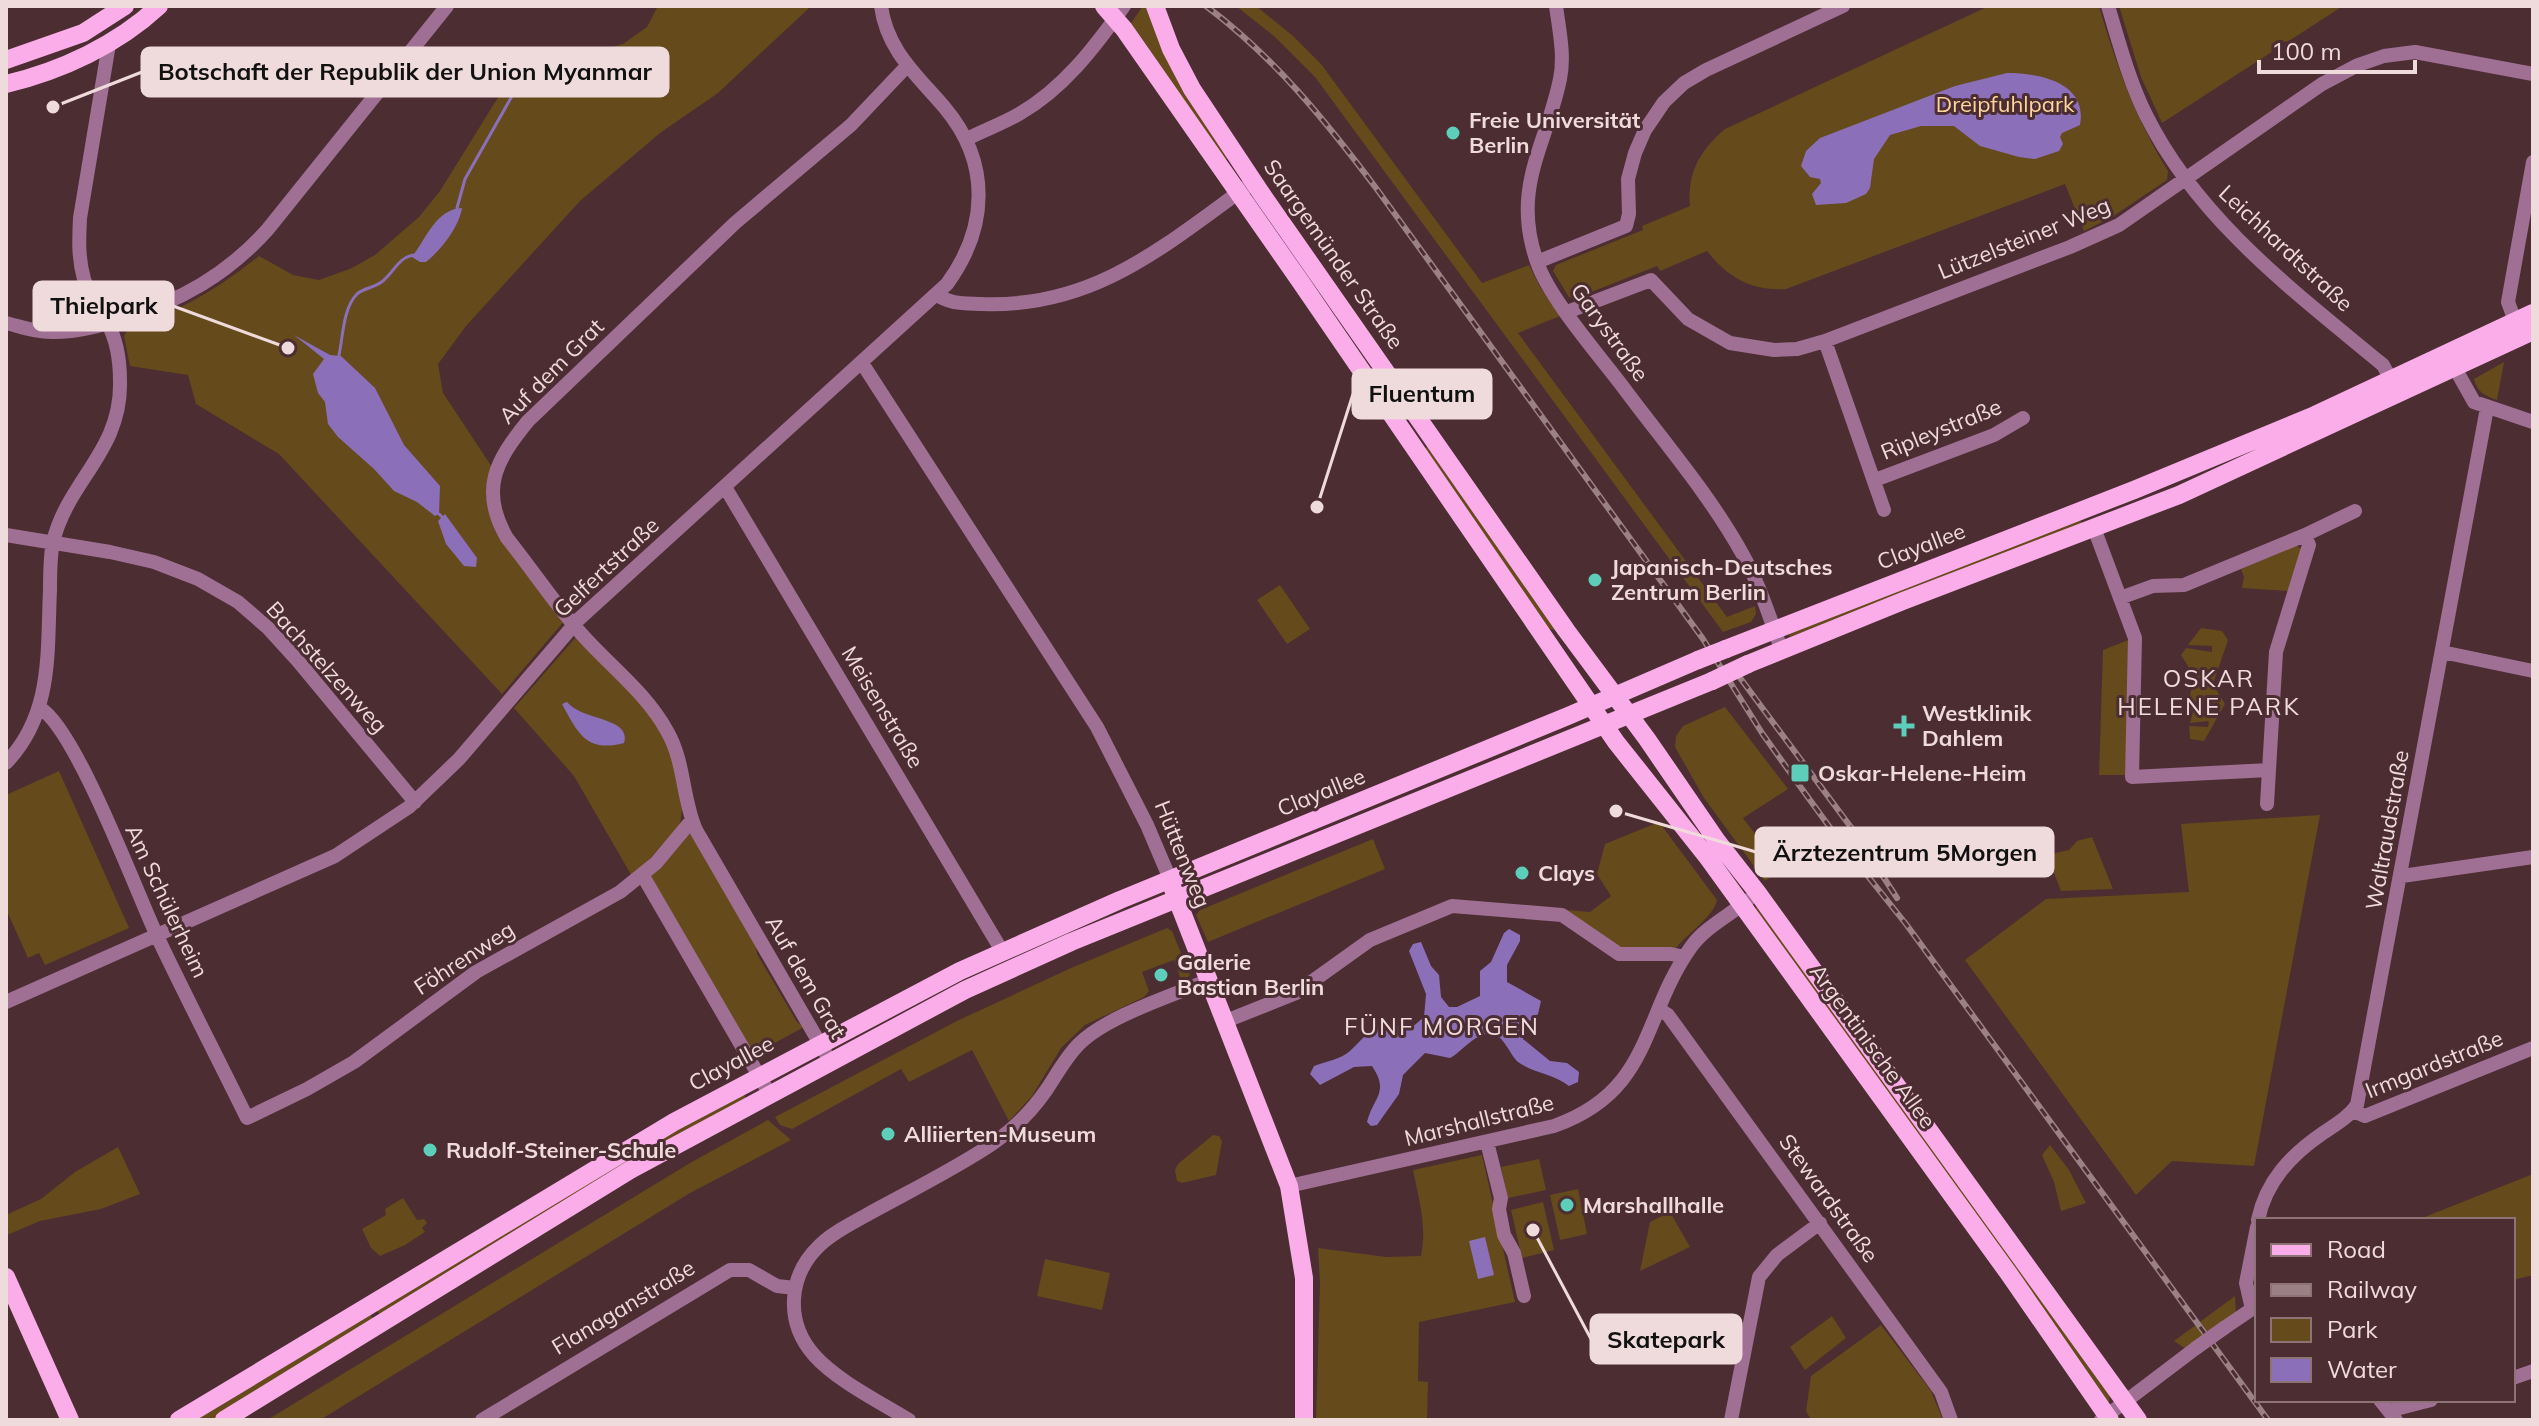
<svg xmlns="http://www.w3.org/2000/svg" width="2539" height="1426" viewBox="0 0 2539 1426" font-family="Mulish,sans-serif">
  <style>
    .green { fill: #654a1c }
    .water { fill: #8c6fb9 }
    .lines { fill: none; stroke-linecap: round; stroke-linejoin: round }
    .stream { stroke: #8c6fb9; stroke-width: 3 }
    .minor { stroke: #9f6f94; stroke-width: 14 }
    .major { stroke: #fbade9; stroke-width: 18 }
    .rail-casing { stroke: #9b8185; stroke-width: 6 }
    .rail { stroke: #4c2d32; stroke-width: 3; stroke-dasharray: 9; stroke-linecap: butt }
    .minor-bridge { stroke: #9f6f94; stroke-width: 14 }
    .major-bridge { stroke: #fbade9; stroke-width: 18 }
    .poi-dot { fill: #5cceba; stroke: #4c2d32; stroke-width: 3 }
    .labels { text-anchor: middle; dominant-baseline: central; stroke-width: 6; stroke-linejoin: round; paint-order: stroke }
    .park-label { font-size: 22px; fill: #fdd69c; stroke: #4c2d32 }
    .poi-label { font-size: 22px; font-weight: bold; fill: #efdadc; stroke: #4c2d32; text-anchor: start }
    .street-label { font-size: 22px; fill: #efdadc; stroke: #4c2d32 }
    .neighbourhood-label { font-size: 24px; letter-spacing: 2px; fill: #efdadc; stroke: #4c2d32 }
    .leader { fill: none; stroke: #efdadc; stroke-width: 3 }
    .callout-dot { fill: #efdadc; stroke: #4c2d32; stroke-width: 3 }
    .callout { fill: #efdadc; stroke: #efdadc; stroke-width: 3 }
    .callout-label { font-size: 24px; text-anchor: middle; font-weight: bold; fill: #111 }
  </style>
  <rect width="100%" height="100%" fill="#4c2d32"/>
  <!-- green -->
  <path class="green" d="M658,6H808V9L718,93L660,133L580,201L466,326L438,364L443,393L492,467L486,497L496,533L565,620L502,694L279,454L196,404L188,375L130,366L124,336L129,328C182,310 215,291 259,256L293,275L319,280L352,268L375,255L419,217L440,191L502,91L517,72L623,44L647,27Z
    M1143,6H1149L1230,156L1223,161L1129,26Z
    M1236,6H1256L1293,36L1321,64L1482,283L1529,265L1540,287L1560,316L1518,333L1727,617L1755,606L1756,614L1751,622L1723,632L1315,77L1275,37Z
    M1989,6H2099C2116,65 2136,119 2168,171L2167,180L2112,217L2084,231L2065,184L1786,289C1752,291 1728,278 1707,251L1660,271L1657,266L1576,298L1569,297L1553,271L1556,265L1643,230L1642,226L1690,206C1687,173 1700,150 1725,129Z
    M2119,6H2343L2162,123L2141,77Z
    M2504,362L2497,400C2485,396 2477,392 2474,379Z
    M1428,446L1556,627L1555,630L1549,629L1425,449Z
    M2080,519L2082,524L1790,637L1788,632Z
    M2296,545L2301,549L2288,591L2242,588L2244,577L2241,569Z
    M1280,585L1310,629L1287,644L1257,600Z
    M2201,628L2222,631L2228,640L2214,681H2195V686L2213,685L2225,704L2204,741L2190,739L2189,726L2208,727L2209,721L2190,723L2193,712L2189,704L2193,674L2181,655L2186,648L2212,652V646L2188,645Z
    M577,636L643,706L655,720L672,756L682,809L680,825L633,878L574,776L514,708Z
    M2131,639L2125,775H2099L2103,650Z
    M1725,707L1788,789L1743,818L1782,869L1765,881L1704,798L1675,747L1676,736L1683,726Z
    M59,771L129,928L45,965L39,953L28,958L6,909V795Z
    M2320,815L2254,1166L2172,1161L2136,1195L1965,960L2046,899L2189,892L2181,824Z
    M1659,822L1717,900C1714,916 1687,934 1675,949L1624,950L1566,910L1590,912L1611,896L1597,874L1605,844Z
    M689,830L756,946L757,954L797,1022L804,1027L753,1055L649,876Z
    M2092,837L2113,889L2061,891L2047,855L2069,850L2077,841Z
    M1373,839L1385,869L1208,942L1196,915L1200,910Z
    M1757,907L2110,1393L2109,1403L1755,908Z
    M1167,928L1172,931L1190,975L1182,983L1174,960L1142,972L1149,991L1144,997L1085,1025L1061,1048L1032,1096L1009,1121L972,1050L909,1082L901,1069L792,1129L780,1125L775,1117L957,1021L1071,968Z
    M742,1090L746,1099L381,1317L375,1308Z
    M768,1120L791,1140L690,1193L320,1420H267L690,1163Z
    M1213,1135L1219,1136L1222,1141L1216,1175L1182,1183L1177,1181L1175,1170L1178,1164Z
    M2050,1145L2069,1170L2086,1203L2061,1211L2054,1182L2042,1155Z
    M118,1147L140,1194L101,1209L40,1221L7,1235L6,1215L41,1199L75,1172Z
    M1482,1155L1515,1302L1419,1322L1418,1381L1428,1382L1427,1420H1316L1320,1283L1318,1248L1386,1257L1421,1256C1427,1226 1419,1200 1413,1170Z
    M1539,1159L1546,1190L1508,1198L1501,1167Z
    M2533,1174V1275L2513,1280V1220H2417Z
    M1578,1189L1587,1234L1560,1240L1550,1195Z
    M403,1198L417,1220L424,1219L427,1223L422,1228L425,1232L405,1245L380,1256L371,1248L362,1229L386,1215L385,1209Z
    M1543,1202L1554,1250L1522,1258L1511,1210Z
    M1670,1212L1690,1247L1640,1271L1650,1222Z
    M1045,1259L1110,1273L1102,1310L1037,1296Z
    M2235,1296L2236,1313L2186,1349L2174,1341Z
    M369,1312L374,1321L213,1420H193Z
    M1832,1316L1846,1338L1805,1370L1790,1347Z
    M1881,1325L1931,1391L1943,1420H1811L1806,1411L1811,1376Z"/>
  <!-- water -->
  <path class="water" d="M2007,73C2039,73 2088,82 2080,125L2062,133L2060,137L2063,144L2059,151L2035,159L2019,157L1980,146L1954,126H1921L1890,135L1874,159L1870,188L1866,194L1846,203L1816,205L1812,194L1821,183L1820,179L1810,177L1801,166L1806,151L1820,138L1955,86Z
    M462,208C459,227 441,250 426,262H420L412,257C426,239 436,209 462,208Z
    M294,335L330,355L341,356L375,388L404,445L440,486L439,514L435,516L417,502L394,491L374,469L338,437L328,424L325,402L318,393L313,374L324,359Z
    M445,514L477,558L476,567L464,566L446,544L438,521Z
    M567,702C582,721 632,717 624,743C586,753 578,733 562,704Z
    M1509,929L1520,935V941L1507,965V982L1541,1001L1538,1014L1524,1026L1523,1039L1550,1061L1567,1063L1579,1072L1578,1082L1569,1086C1554,1074 1533,1073 1518,1062C1510,1055 1504,1036 1493,1034C1476,1031 1463,1051 1450,1058L1425,1053L1403,1075L1399,1094L1377,1125L1371,1126L1367,1122C1373,1097 1390,1093 1372,1066L1354,1067L1320,1085L1310,1074L1314,1066C1325,1062 1341,1059 1350,1051C1374,1029 1373,1017 1410,1029L1424,1017L1426,994L1409,951L1413,944L1421,942L1431,966L1439,975L1441,997L1449,1007H1457L1480,996V971L1491,962L1504,933Z
    M1485,1237L1494,1275L1478,1279L1469,1241Z"/>
  <g class="lines">
    <!-- stream -->
    <path class="stream" d="M457,208L465,179L516,89
      M339,355C343,337 343,308 357,294C365,287 377,288 385,279C395,270 399,257 414,255
      M439,514L442,517"/>
    <!-- minor -->
    <path class="minor" d="M1556,6C1559,29 1565,56 1560,79C1546,147 1511,187 1537,262C1549,298 1598,354 1623,387C1663,441 1710,495 1743,555C1760,585 1770,619 1782,651
      M2108,6C2119,42 2129,81 2146,115C2198,220 2295,292 2383,365L2391,380
      M967,139C984,130 1002,124 1019,114C1063,89 1095,47 1124,6
      M1537,262L1626,226L1629,214L1628,179L1635,153L1645,130L1664,102L1684,83L1706,70L1843,6
      M936,294C950,305 967,303 983,304C1093,308 1163,247 1246,187
      M1567,312L1651,280L1688,319L1730,343L1774,350L1797,349L1825,341L2070,247L2119,225L2322,84L2358,65L2384,56L2415,52L2533,74
      M6,323C22,327 38,333 55,332C78,332 100,326 122,319C180,301 227,275 268,229L447,6
      M2518,329L2508,302L2533,162
      M1825,341L1884,510
      M862,363L1097,727L1147,825L1170,879
      M2455,368L2474,402L2533,422
      M1875,480L1994,435L2023,418
      M725,487L1002,951
      M2094,528L2135,638L2132,777L2269,770
      M6,535L110,552L154,562L198,579L238,602L268,628L298,661L415,802
      M2120,598L2153,586L2184,585L2305,535L2355,511
      M2442,652L2533,671
      M40,708C76,729 136,891 157,936C186,997 217,1057 247,1118L307,1089L354,1062L476,972L620,892L656,863L692,820
      M6,763C53,714 47,653 50,590C50,574 50,557 53,542C68,480 122,451 120,381C120,360 117,340 107,322C98,308 89,295 84,279C78,258 79,239 80,218L109,44
      M2267,804L2276,652L2309,545L2305,535
      M643,876L769,1093
      M2402,876L2533,857
      M6,1002L335,856L409,807L459,759L579,619L947,284C988,228 991,163 945,108C918,76 887,51 881,6
      M1660,1010L1668,1015L1941,1392L1951,1420
      M1226,1021L1296,993L1370,940L1452,906L1562,915L1619,954H1671L1684,957
      M830,1061L696,830C682,798 685,762 667,731C645,691 607,664 578,630C553,601 531,568 507,538C479,490 496,460 528,421L735,223L851,125L907,66
      M2353,1111L2365,1116L2533,1048
      M1487,1142L1501,1198L1499,1209L1504,1235L1514,1253L1524,1296
      M1289,1186L1554,1126C1653,1091 1641,1017 1691,947C1704,928 1730,915 1748,900
      M2258,1220C2266,1181 2291,1155 2323,1133C2335,1125 2349,1117 2357,1105L2487,408
      M2252,1309L2246,1283L2257,1227
      M2224,1328L2252,1309
      M2513,1378L2533,1371
      M2380,1400L2396,1420
      M2391,1413L2396,1409L2431,1400
      M482,1420L730,1270H749L777,1286L795,1288
      M909,1420C880,1402 837,1381 814,1355C785,1322 788,1276 819,1246C833,1232 853,1223 870,1213C910,1191 953,1170 992,1144C1014,1129 1032,1111 1047,1089C1057,1074 1066,1057 1079,1044C1107,1016 1172,996 1209,980
      M1731,1420L1759,1277L1777,1255L1820,1223
      M2101,1420L2196,1348"/>
    <!-- major -->
    <path class="major" d="M1104,6L1124,29L1300,281L1616,742L1708,858L2009,1274L2110,1420
      M1155,6L1171,49L1192,89L1261,193L1566,630L1647,739L1717,841L1757,892L2138,1420
      M6,60L83,33L125,6
      M6,84C61,71 117,45 159,6
      M1726,649L2134,490L2315,415L2533,313
      M1748,664L1903,601L2179,495L2533,331
      M1173,889L1289,1186L1304,1278V1420
      M6,1277L70,1420
      M179,1420L674,1122L960,971L1120,900L1568,716L1698,660
      M224,1420L630,1170L965,990L1071,942L1712,681"/>
    <!-- rail casing -->
    <g class="rail-casing">
      <path id="rail" d="M1206,6C1274,57 1325,120 1376,188L1703,639L1762,733L1794,778L1839,840L1906,924L2268,1420
        M1732,667L1853,830L1897,898"/>
    </g>
    <!-- rail -->
    <use href="#rail" class="rail"/>
    <!-- minor-bridge -->
    <path class="minor-bridge" d="M2196,1348L2224,1328"/>
    <!-- major-bridge -->
    <path class="major-bridge" d="M1698,660L1726,649
      M1712,681L1748,664"/>
  </g>
  <!-- markers -->
  <g class="poi-dot">
    <circle cx="1453" cy="133" r="8"/>
    <circle cx="1595" cy="580" r="8"/>
    <path d="M1900 714h8v8h8v8h-8v8h-8v-8h-8v-8h8z"/>
    <rect x="1790" y="763" width="20" height="20" rx="4"/>
    <circle cx="1522" cy="873" r="8"/>
    <circle cx="1161" cy="975" r="8"/>
    <circle cx="888" cy="1134" r="8"/>
    <circle cx="430" cy="1150" r="8"/>
    <circle cx="1567" cy="1205" r="8"/>
  </g>
  <g class="labels">
    <!-- park labels -->
    <g class="park-label">
      <text x="2005" y="104">Dreipfuhlpark</text>
    </g>
    <!-- poi labels -->
    <g class="poi-label">
      <text x="1469" y="120">Freie Universität<tspan x="1469" dy="25">Berlin</tspan></text>
      <text x="1611" y="567">Japanisch-Deutsches<tspan x="1611" dy="25">Zentrum Berlin</tspan></text>
      <text x="1922" y="713">Westklinik<tspan x="1922" dy="25">Dahlem</tspan></text>
      <text x="1818" y="773">Oskar-Helene-Heim</text>
      <text x="1538" y="873">Clays</text>
      <text x="1177" y="962">Galerie<tspan x="1177" dy="25">Bastian Berlin</tspan></text>
      <text x="904" y="1134">Alliierten-Museum</text>
      <text x="446" y="1150">Rudolf-Steiner-Schule</text>
      <text x="1583" y="1205">Marshallhalle</text>
    </g>
    <!-- street labels -->
    <g class="street-label">
      <text transform="translate(2024 238) rotate(-22)">Lützelsteiner Weg</text>
      <text transform="translate(2286 248) rotate(43)">Leichhardtstraße</text>
      <text transform="translate(1334 254) rotate(55)">Saargemünder Straße</text>
      <text transform="translate(1610 332) rotate(54)">Garystraße</text>
      <text transform="translate(551 371) rotate(-45)">Auf dem Grat</text>
      <text transform="translate(1941 429) rotate(-22)">Ripleystraße</text>
      <text transform="translate(1921 546) rotate(-21)">Clayallee</text>
      <text transform="translate(606 567) rotate(-43)">Gelfertstraße</text>
      <text transform="translate(327 667) rotate(48)">Bachstelzenweg</text>
      <text transform="translate(883 707) rotate(59)">Meisenstraße</text>
      <text transform="translate(1321 792) rotate(-22)">Clayallee</text>
      <text transform="translate(2387 830) rotate(-80)">Waltraudstraße</text>
      <text transform="translate(1183 854) rotate(68)">Hüttenweg</text>
      <text transform="translate(167 901) rotate(65)">Am Schülerheim</text>
      <text transform="translate(464 958) rotate(-33)">Föhrenweg</text>
      <text transform="translate(806 977) rotate(60)">Auf dem Grat</text>
      <text transform="translate(1873 1046) rotate(54)">Argentinische Allee</text>
      <text transform="translate(731 1063) rotate(-28)">Clayallee</text>
      <text transform="translate(2434 1064) rotate(-22)">Irmgardstraße</text>
      <text transform="translate(1479 1120) rotate(-14)">Marshallstraße</text>
      <text transform="translate(1829 1198) rotate(54)">Stewardstraße</text>
      <text transform="translate(623 1307) rotate(-31)">Flanaganstraße</text>
    </g>
    <!-- neighbourhood labels -->
    <g class="neighbourhood-label">
      <text x="2209" y="678">OSKAR<tspan x="2209" dy="28">HELENE PARK</tspan></text>
      <text x="1442" y="1026">FÜNF MORGEN</text>
    </g>
  </g>
  <!-- callouts -->
  <path class="leader" d="M53 107L142 72M288 348L173 306M1317 507L1353 394M1616 811L1756 852M1533 1230L1591 1339"/>
  <g class="callout-dot">
    <circle cx="53" cy="107" r="8"/>
    <circle cx="288" cy="348" r="8"/>
    <circle cx="1317" cy="507" r="8"/>
    <circle cx="1616" cy="811" r="8"/>
    <circle cx="1533" cy="1230" r="8"/>
  </g>
  <g class="callout">
    <rect x="142" y="48" width="526" height="48" rx="8"/>
    <rect x="34" y="282" width="139" height="48" rx="8"/>
    <rect x="1353" y="370" width="138" height="48" rx="8"/>
    <rect x="1756" y="828" width="297" height="48" rx="8"/>
    <rect x="1591" y="1315" width="150" height="48" rx="8"/>
  </g>
  <g class="callout-label">
    <text x="405" y="80">Botschaft der Republik der Union Myanmar</text>
    <text x="104" y="314">Thielpark</text>
    <text x="1422" y="402">Fluentum</text>
    <text x="1905" y="861">Ärztezentrum 5Morgen</text>
    <text x="1666" y="1348">Skatepark</text>
  </g>
  <!-- border -->
  <rect width="2539" height="1426" fill="none" stroke="#efdadc" stroke-width="16"/>
  <!-- legend -->
  <rect x="2255" y="1218" width="260" height="184" fill="#4c2d32" stroke="#8d7276" stroke-width="2"/>
  <rect x="2271" y="1244" width="40" height="12" fill="#fbade9" stroke="#8d7276" stroke-width="2"/>
  <text x="2327" y="1258" font-size="24" fill="#efdadc">Road</text>
  <rect x="2271" y="1284" width="40" height="12" fill="#9b8185" stroke="#8d7276" stroke-width="2"/>
  <text x="2327" y="1298" font-size="24" fill="#efdadc">Railway</text>
  <rect x="2271" y="1318" width="40" height="24" fill="#654a1c" stroke="#8d7276" stroke-width="2"/>
  <text x="2327" y="1338" font-size="24" fill="#efdadc">Park</text>
  <rect x="2271" y="1358" width="40" height="24" fill="#8c6fb9" stroke="#8d7276" stroke-width="2"/>
  <text x="2327" y="1378" font-size="24" fill="#efdadc">Water</text>
  <!-- scale -->
  <path d="M2259 60v12h156v-12" fill="none" stroke="#efdadc" stroke-width="4"/>
  <text x="2271" y="60" font-size="24" fill="#efdadc" stroke="#4c2d32" stroke-width="6" paint-order="stroke">100 m</text>
</svg>
